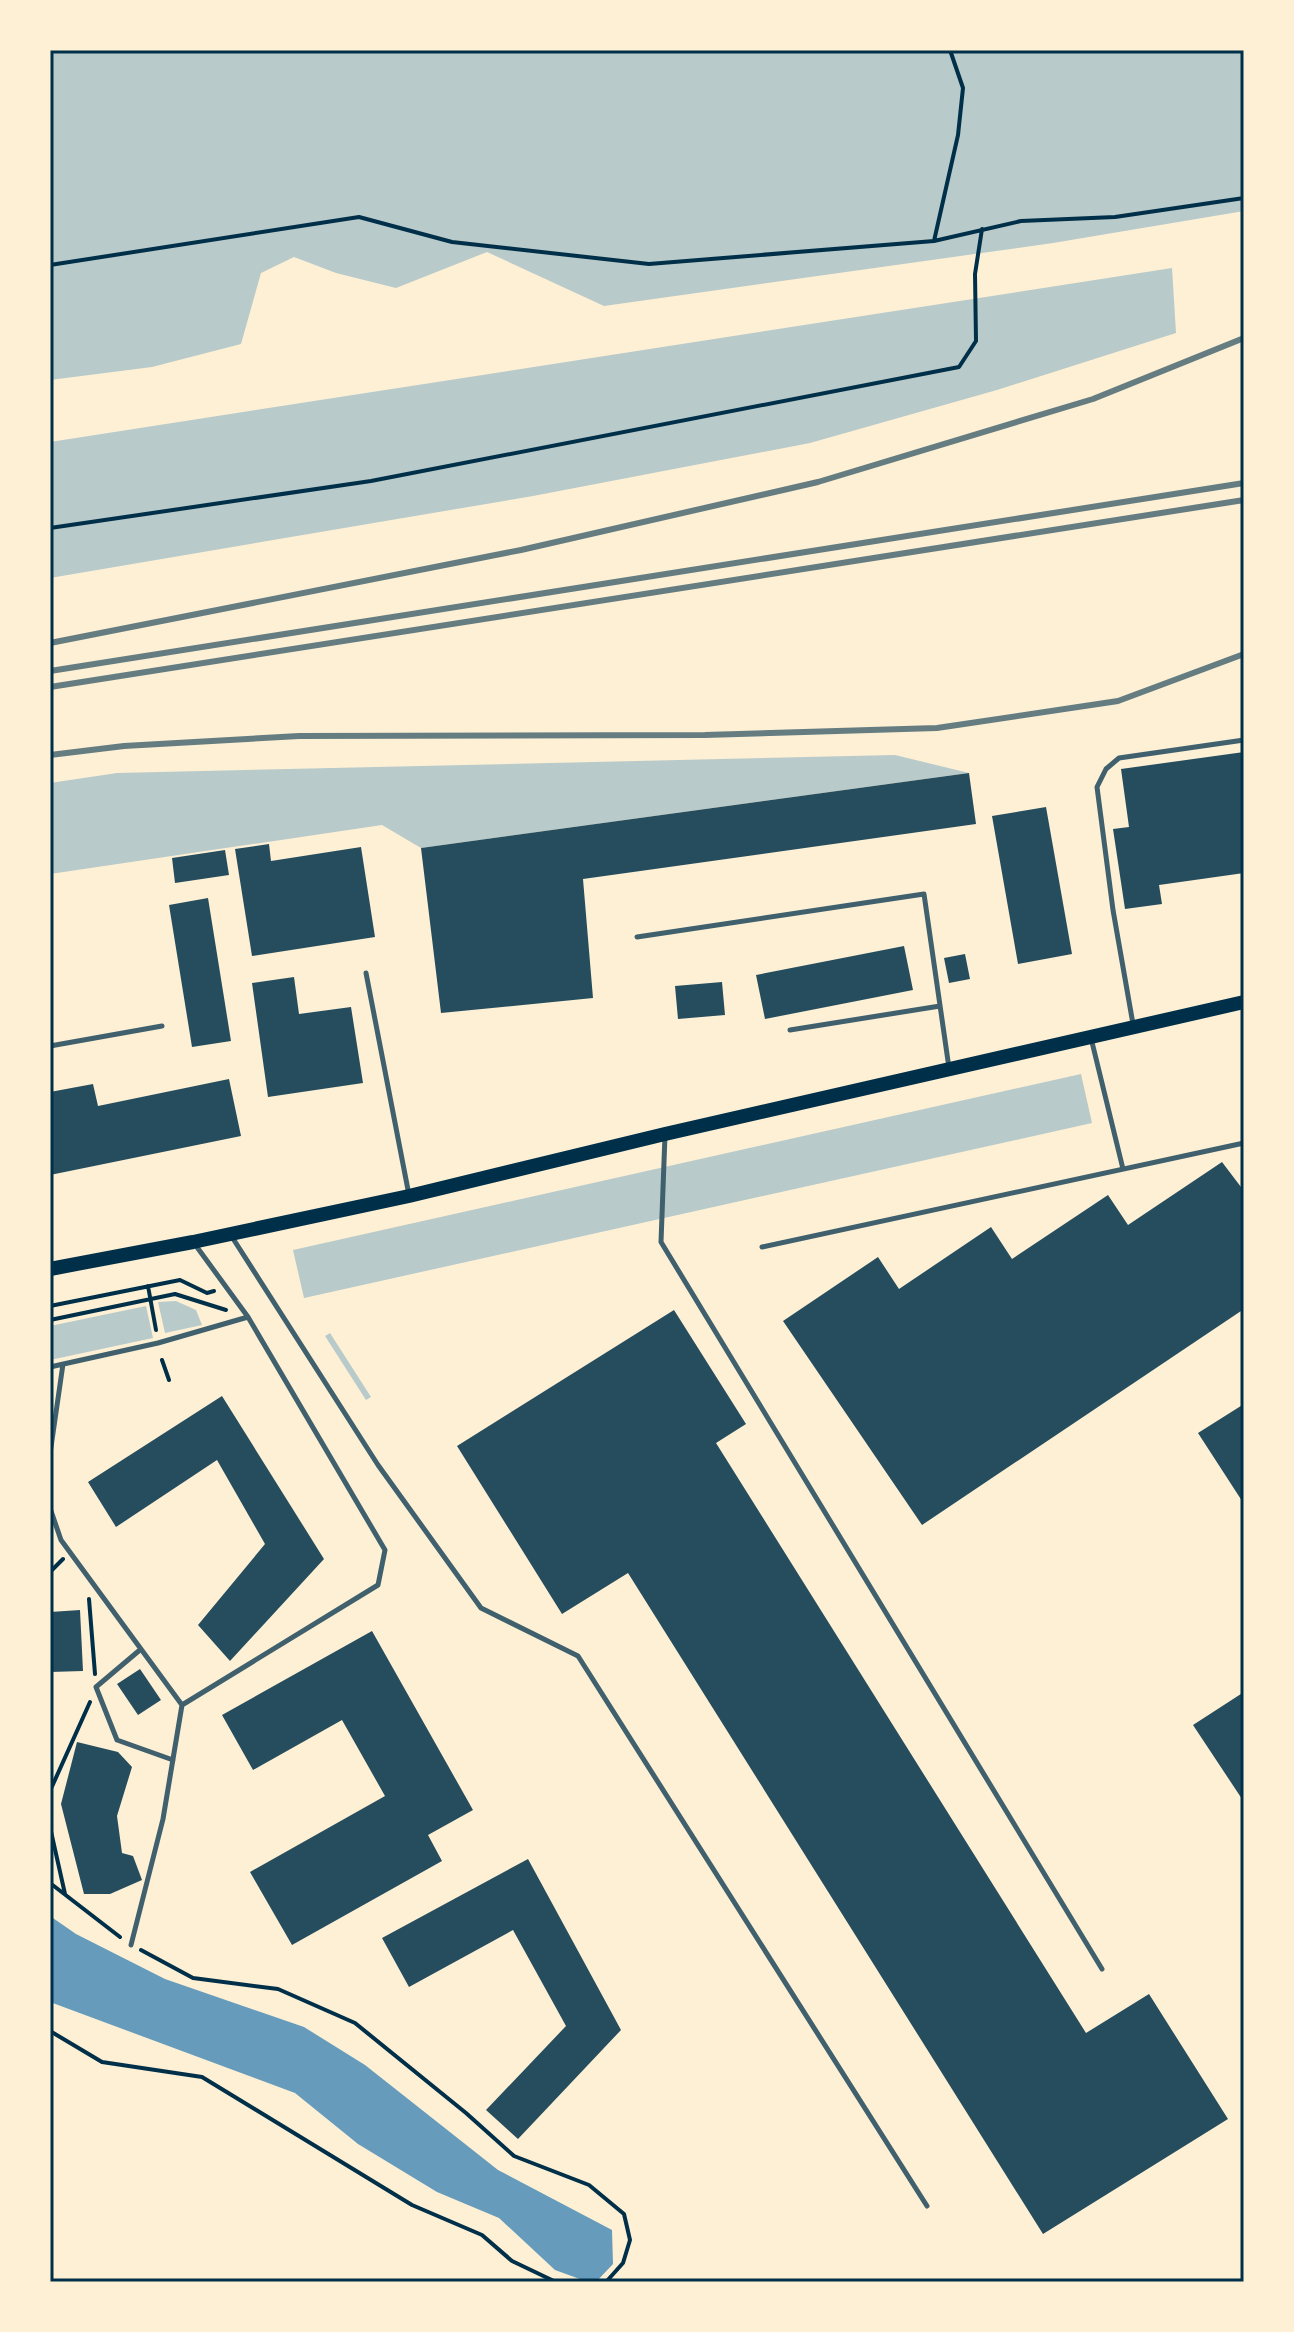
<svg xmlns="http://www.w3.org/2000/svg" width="1294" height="2332" viewBox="0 0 1294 2332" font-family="'Noto Sans',sans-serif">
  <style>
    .green { fill: #b9caca }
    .water { fill: #669bbc }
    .building { fill: #264d5e }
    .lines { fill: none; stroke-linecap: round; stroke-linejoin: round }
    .path { stroke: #003049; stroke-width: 4 }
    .service { stroke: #3f606c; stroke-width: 5 }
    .secondary { stroke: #003049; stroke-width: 14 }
    .rail { stroke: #657d81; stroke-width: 6 }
    .neatline { fill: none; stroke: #003049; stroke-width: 3 }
  </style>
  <rect width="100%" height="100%" fill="#fdf0d5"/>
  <!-- green -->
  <path class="green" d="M50,50H1244V211L1053,243L604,306L487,252L396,288L336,273L294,257L261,273L241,344L152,367L50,380Z
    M1172,268L1176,333L997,390L810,443L533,496L50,578V442Z
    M895,755L969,773L421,848L382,825L50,874V783L117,773Z
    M1081,1074L1092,1123L304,1298L293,1250Z
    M176,1301L196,1310L202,1325L165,1333L158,1302Z
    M146,1306L153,1338L50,1360V1326Z
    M330,1333L371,1397L366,1400L325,1336Z"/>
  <!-- water -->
  <path class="water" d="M50,1916L76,1934L165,1979L304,2027L365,2065L498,2170L612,2230L613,2264L596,2282H588L555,2270L499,2218L437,2192L358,2144L295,2093L50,2002Z"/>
  <!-- building -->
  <path class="building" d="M1244,752V873L1159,885L1162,904L1125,909L1113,829L1129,827L1121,769Z
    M969,773L976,824L583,879L593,998L441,1013L421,848Z
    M1046,807L1072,954L1018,964L992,816Z
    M269,844L271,861L361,847L375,937L252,956L235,849Z
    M225,850L229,875L175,883L172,858Z
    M208,898L231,1041L192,1047L169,905Z
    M904,946L913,990L765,1019L756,975Z
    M965,954L970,979L949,983L944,958Z
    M294,977L299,1014L351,1007L363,1083L268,1097L252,983Z
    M722,982L725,1015L678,1019L675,986Z
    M229,1079L241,1136L50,1175V1092L93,1084L98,1106Z
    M1222,1162L1244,1191V1309L922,1525L783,1321L878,1257L899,1289L991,1227L1012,1259L1108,1195L1128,1225Z
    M674,1310L746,1424L716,1443L1086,2033L1149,1994L1228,2119L1043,2234L628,1573L562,1614L457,1446Z
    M222,1396L324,1559L230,1661L198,1625L265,1544L217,1460L116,1527L88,1482Z
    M1244,1404V1504L1198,1433Z
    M80,1610L83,1671L50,1672V1612Z
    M372,1631L473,1810L428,1835L442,1861L292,1945L250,1872L385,1796L342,1720L253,1770L222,1715Z
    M140,1669L161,1700L138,1715L117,1684Z
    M1244,1692V1802L1193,1725Z
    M77,1742L118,1752L132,1767L117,1816L122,1853L133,1856L142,1880L110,1894H84L61,1804Z
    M528,1859L621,2030L518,2139L486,2110L566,2026L513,1930L409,1987L382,1938Z"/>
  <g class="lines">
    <!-- path -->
    <path class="path" d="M934,241L958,135L963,88L950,50
      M50,265L359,217L452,242L649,264L934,241L1021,221L1115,217L1244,198
      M50,528L371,481L959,367L976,341L975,274L982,229
      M148,1286L156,1330
      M50,1306L180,1280L207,1293L214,1291
      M50,1320L175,1294L226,1310
      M162,1360L169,1380
      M50,1572L63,1559
      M89,1599L95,1674
      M50,1791L90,1702
      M50,1827L65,1894
      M50,1883L120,1937
      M141,1950L193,1978L278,1989L355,2023L466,2113L514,2156L589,2185L624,2214L630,2240L623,2263L606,2282
      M50,2031L102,2062L202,2077L412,2205L482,2235L512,2261L556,2282"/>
    <!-- service -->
    <path class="service" d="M637,937L924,894L949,1068
      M366,973L409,1195
      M1133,1024L1113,910L1097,787L1106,769L1119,758L1244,740
      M790,1030L940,1006
      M1091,1038L1123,1169
      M50,1046L162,1026
      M665,1135L661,1242L1102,1969
      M232,1237L378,1465L481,1608L578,1656L927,2206
      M762,1247L1244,1143
      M50,1367L158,1343L248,1317L194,1243
      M50,1454L63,1364
      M50,1508L61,1540L182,1705L163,1819L131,1945
      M141,1649L96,1687L117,1740L173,1760
      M182,1705L378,1585L385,1550L248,1317"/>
    <!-- secondary -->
    <path class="secondary" d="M50,1269L193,1242L409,1196L665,1134L1244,1002"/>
    <!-- rail -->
    <path class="rail" d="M50,643L521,550L818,482L1093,399L1244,338
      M50,671L1244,483
      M50,687L1244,500
      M50,755L124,746L299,736L705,735L937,728L1118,701L1244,654"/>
  </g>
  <!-- border -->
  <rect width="1294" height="2332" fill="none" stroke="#fdf0d5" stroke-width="104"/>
  <rect x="52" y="52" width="1190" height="2228" class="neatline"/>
</svg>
